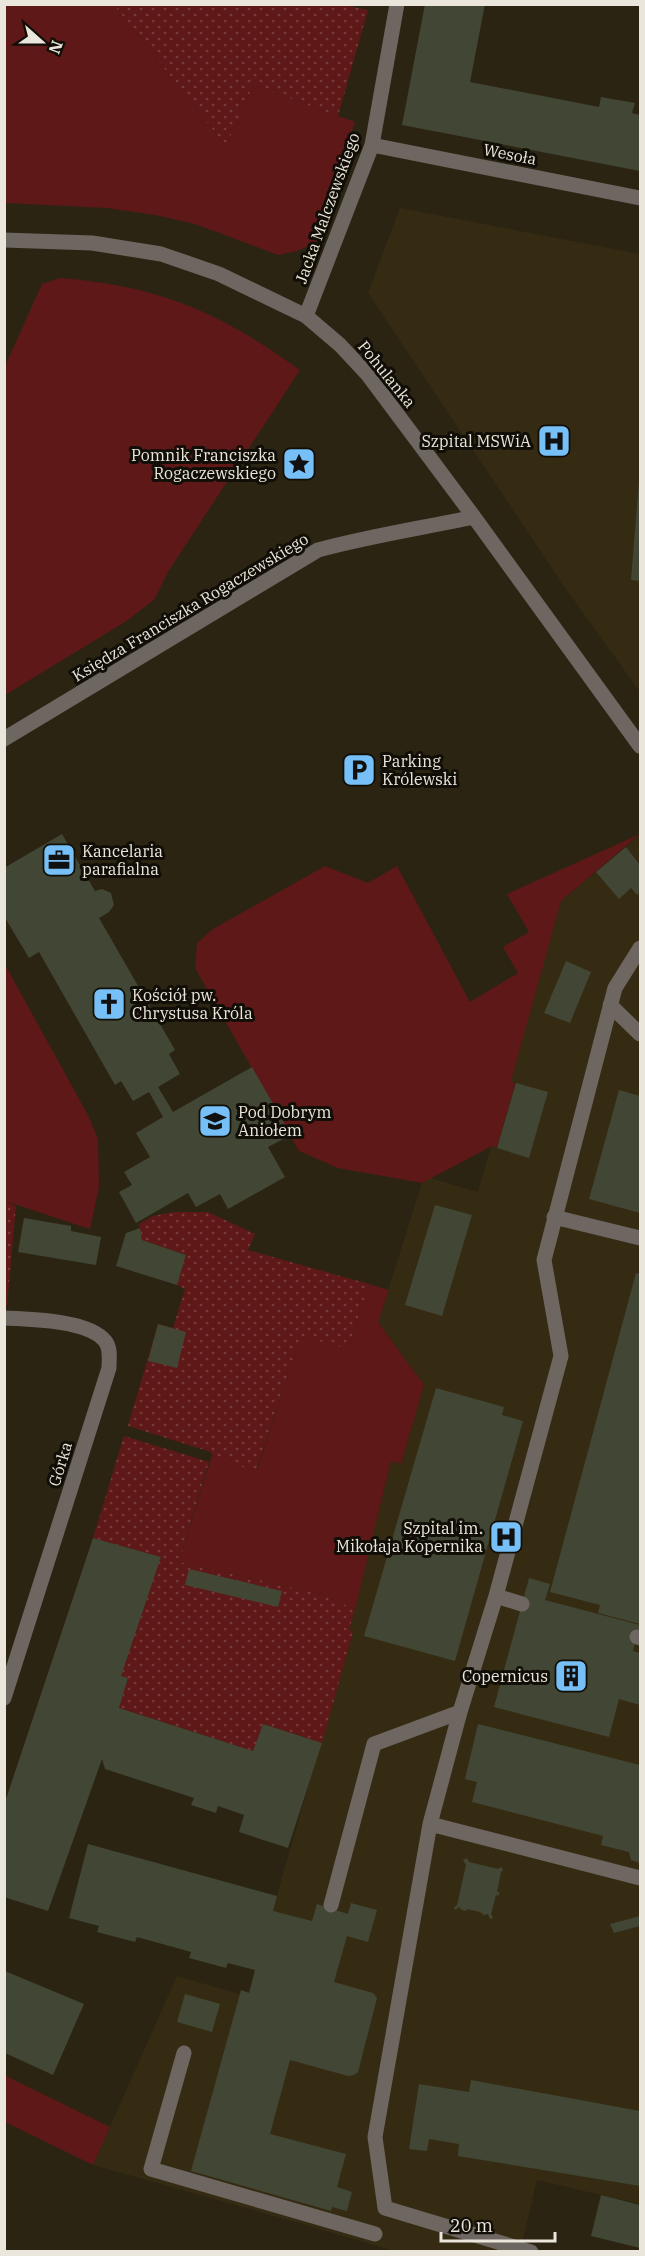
<svg xmlns="http://www.w3.org/2000/svg" width="645" height="2256" viewBox="0 0 645 2256" font-family="'IBM Plex Serif',serif">
  <style>
    .built { fill: #352b13 }
    .grass { fill: #5e1818 }
    .garden { fill: url(#garden-dots) }
    .building { fill: #424634 }
    .lines { fill: none; stroke-linecap: round; stroke-linejoin: round }
    .service { stroke: #6e6660; stroke-width: 15 }
    .minor { stroke: #6e6660; stroke-width: 15 }
    .labels { text-anchor: middle; dominant-baseline: central; stroke-width: 6; stroke-linejoin: round; paint-order: stroke }
    .street-label { font-size: 16px; fill: #ebe6db; stroke: #110e07 }
    .poi-label { font-size: 16px; fill: #ebe6db; stroke: #110e07; text-anchor: end }
  </style>
  <defs>
    <pattern id="garden-dots" width="8" height="8" patternUnits="userSpaceOnUse" patternTransform="scale(1.5)"><rect width="8" height="8" fill="#5e1818"/><path d="M2 2h.1M6 6h.1" fill="none" stroke="#753a39" stroke-width="1.8" stroke-linecap="round"/></pattern>
  </defs>
  <rect width="100%" height="100%" fill="#2b2413"/>
  <!-- built -->
  <path class="built" d="M400,208L640,254V692L566,589L368,293Z
    M640,835V2204L537,2180L520,2251H394L303,2224L93,2165L177,1976L240,1994L241,1990L249,1992L353,1632L349,1631L391,1461L401,1464L424,1385L378,1322L422,1183L430,1178L478,1192L561,901Z"/>
  <!-- grass -->
  <path class="grass" d="M4,5H114L226,146L253,85L355,122L316,243L297,251L278,255L195,224L155,215L107,208L5,203Z
    M60,278C160,286 219,312 300,370L168,572L154,600L125,622L5,695V366L42,284Z
    M640,834L561,901L511,1081L515,1084L497,1147L492,1146L422,1183L338,1168L299,1151L195,968L197,943L213,929L325,866L368,883L397,866L470,1002L518,973L503,947L529,932L507,894Z
    M4,963L88,1115L98,1139L99,1187L90,1229L5,1201Z
    M369,1284L389,1290L378,1322L424,1385L401,1464L391,1461L355,1609L316,1593L179,1562L212,1455L257,1471L301,1335L348,1349Z
    M4,2075L110,2127L93,2165L5,2122Z"/>
  <!-- garden -->
  <path class="garden" d="M344,5L368,10L338,116L253,85L226,146L114,5Z
    M5,1201L16,1206L7,1306H4Z
    M174,1212H208L255,1234L248,1250L369,1284L348,1349L301,1336L256,1472L212,1455L211,1452L128,1426L158,1324L173,1328L185,1289L177,1285L186,1255L142,1240L139,1224L153,1216Z
    M124,1436L209,1462L179,1562L316,1593L355,1609L349,1630L353,1632L322,1743L263,1724L253,1751L119,1708L128,1679L121,1676L161,1557L93,1538Z"/>
  <!-- building -->
  <path class="building" d="M425,4H485L470,82L599,107L601,97L635,103L632,113L640,115V171L402,125Z
    M639,481H640V581L631,580Z
    M62,834L95,891L102,889L111,893L114,905L109,912L99,918L175,1050L169,1054L180,1074L158,1087L173,1112L252,1067L291,1135L268,1147L285,1177L228,1209L220,1194L196,1207L188,1193L136,1223L119,1192L132,1185L124,1172L150,1157L136,1133L163,1117L149,1092L133,1101L121,1081L115,1085L39,952L29,958L4,916V868Z
    M626,847L640,865V892L637,895L631,888L619,899L596,872Z
    M566,961L591,972L570,1023L544,1013Z
    M516,1083L548,1092L529,1158L497,1148Z
    M619,1090L640,1096V1213L589,1199Z
    M435,1205L472,1215L442,1316L405,1305Z
    M24,1218L71,1226V1231L101,1237L96,1265L18,1252Z
    M140,1228L142,1240L186,1255L177,1285L116,1266L126,1233Z
    M636,1273L640,1274V1624L598,1613L600,1605L550,1592Z
    M158,1324L186,1332L177,1368L148,1361Z
    M436,1388L504,1407L502,1415L523,1421L455,1661L364,1636Z
    M93,1538L161,1557L121,1676L128,1678L119,1708L253,1751L263,1724L322,1743L288,1848L239,1832L244,1815L218,1806L216,1813L191,1805L194,1798L105,1769L102,1759L48,1911L4,1897V1805Z
    M189,1569L282,1591L278,1607L185,1585Z
    M529,1578L550,1584L545,1600L640,1625L633,1651L640,1653V1705L619,1699L609,1737L494,1707Z
    M478,1724L640,1765V1863L631,1860L629,1852L601,1845L603,1836L472,1802L477,1782L465,1779Z
    M88,1844L277,1896L273,1911L312,1921L317,1904L348,1914L351,1903L377,1910L368,1942L347,1936L334,1982L373,1993L377,1998L358,2072L354,2075L348,2076L290,2060L270,2134L346,2154L337,2187L352,2192L347,2211L332,2207L331,2211L191,2171L241,1990L249,1993L255,1970L228,1963L226,1968L189,1958L191,1952L137,1937L135,1942L97,1932L99,1926L69,1918Z
    M467,1858L469,1862L498,1869L501,1867L503,1870L501,1872L497,1892H500L498,1896L496,1895L491,1914L493,1918L490,1919L488,1914L484,1915L480,1912L467,1909L466,1911L462,1910L459,1907L455,1910L454,1908L457,1905L466,1865L463,1860Z
    M640,1916V1926L614,1933L610,1924Z
    M5,1971L84,2004L53,2075L5,2053Z
    M185,1994L220,2004L212,2032L177,2022Z
    M471,2080L640,2111V2186L458,2156L459,2144L429,2139L427,2151L409,2149L419,2084L469,2092Z
    M601,2195L640,2205V2248L591,2236Z"/>
  <g class="lines">
    <!-- service -->
    <path class="service" d="M610,1005L640,1034
      M554,1217L640,1238
      M496,1596L522,1604
      M637,1637L640,1638
      M430,1824L640,1878
      M331,1905L374,1744L460,1712
      M184,2053L151,2169L375,2234
      M531,2252L385,2208L375,2137L430,1824L460,1712L496,1596L561,1356L544,1260L615,988L640,948"/>
    <!-- minor -->
    <path class="minor" d="M372,145L640,198
      M4,240L92,243L161,254L219,274L306,316L340,345L368,375L474,517L640,746
      M306,316L372,145L397,4
      M4,739L318,550C369,536 422,528 474,517
      M4,1318C29,1319 89,1320 105,1341C111,1348 109,1359 109,1368L4,1698"/>
  </g>
  <!-- icons -->
  <defs>
    <g id="hospital-square" transform="scale(1.725)"><rect x="-9" y="-9" width="18" height="18" rx="4" fill="#76c0f7" stroke="#110e07"/><path d="M-5-5h3v3.5h4V-5h3V5h-3V1.5h-4V5h-3Z" fill="#111"/></g>
    <g id="sight-square" transform="scale(1.725)"><rect x="-9" y="-9" width="18" height="18" rx="4" fill="#76c0f7" stroke="#110e07"/><path d="M0-6L1.8-2.2L6-1.7L2.9 1.2L3.7 5.4L0 3.3L-3.7 5.4L-2.9 1.2L-6-1.7L-1.8-2.2Z" fill="#111"/></g>
    <g id="parking-square" transform="scale(1.725)"><rect x="-9" y="-9" width="18" height="18" rx="4" fill="#76c0f7" stroke="#110e07"/><path d="M-3.5-5.5H1a3.5 3.5 0 0 1 0 7H-1V5.5H-3.5ZM-1-3.4V-.6H.8a1.4 1.4 0 0 0 0-2.8Z" fill="#111"/></g>
    <g id="office-square" transform="scale(1.725)"><rect x="-9" y="-9" width="18" height="18" rx="4" fill="#76c0f7" stroke="#110e07"/><path d="M-6-3h4V-5.5h4V-3h4V5H-6ZM-1-4.5V-3h2v-1.5ZM-6 0V1H6V0Z" fill="#111"/></g>
    <g id="church-square" transform="scale(1.725)"><rect x="-9" y="-9" width="18" height="18" rx="4" fill="#76c0f7" stroke="#110e07"/><path d="M-1.2-6h2.4v3.5h3.3v2.4h-3.3V6h-2.4V-.1h-3.3v-2.4h3.3Z" fill="#111"/></g>
    <g id="school-square" transform="scale(1.725)"><rect x="-9" y="-9" width="18" height="18" rx="4" fill="#76c0f7" stroke="#110e07"/><path d="M0-5L7-2L0 1L-7-2ZM-4 1L0 2.5L4 1V4Q0 6-4 4Z" fill="#111"/></g>
    <g id="building-square" transform="scale(1.725)"><rect x="-9" y="-9" width="18" height="18" rx="4" fill="#76c0f7" stroke="#110e07"/><path d="M-4-6H4V6H1V3H-1V6H-4ZM-2.5-4.3h1.7v1.8h-1.7ZM.8-4.3h1.7v1.8H.8ZM-2.5-1h1.7V.8h-1.7ZM.8-1h1.7V.8H.8Z" fill="#111"/></g>
  </defs>
  <g fill-rule="evenodd">
    <use href="#hospital-square" x="554" y="441"/>
    <use href="#sight-square" x="299" y="464"/>
    <use href="#parking-square" x="359" y="770"/>
    <use href="#office-square" x="59" y="860"/>
    <use href="#church-square" x="109" y="1004"/>
    <use href="#school-square" x="215" y="1121"/>
    <use href="#hospital-square" x="506" y="1537"/>
    <use href="#building-square" x="571" y="1676"/>
  </g>
  <g class="labels">
    <!-- street labels -->
    <g class="street-label">
      <text transform="translate(510 154) rotate(11)">Wesoła</text>
      <text transform="translate(327 208) rotate(-70)">Jacka Malczewskiego</text>
      <text transform="translate(387 374) rotate(51)">Pohulanka</text>
      <text transform="translate(190 607) rotate(-31)">Księdza Franciszka Rogaczewskiego</text>
      <text transform="translate(60 1464) rotate(-73)">Górka</text>
    </g>
    <!-- poi labels -->
    <g class="poi-label">
      <text x="531" y="441">Szpital MSWiA</text>
      <text x="276" y="455">Pomnik Franciszka<tspan x="276" dy="18">Rogaczewskiego</tspan></text>
      <text x="382" y="761" text-anchor="start">Parking<tspan x="382" dy="18">Królewski</tspan></text>
      <text x="82" y="851" text-anchor="start">Kancelaria<tspan x="82" dy="18">parafialna</tspan></text>
      <text x="132" y="995" text-anchor="start">Kościół pw.<tspan x="132" dy="18">Chrystusa Króla</tspan></text>
      <text x="238" y="1112" text-anchor="start">Pod Dobrym<tspan x="238" dy="18">Aniołem</tspan></text>
      <text x="483" y="1528">Szpital im.<tspan x="483" dy="18">Mikołaja Kopernika</tspan></text>
      <text x="548" y="1676">Copernicus</text>
    </g>
  </g>
  <!-- border -->
  <rect width="645" height="2256" fill="none" stroke="#ebe6db" stroke-width="12"/>
  <!-- north arrow -->
  <g transform="translate(42 42) rotate(111)" stroke="#110e07" stroke-width="4.5" paint-order="stroke">
  <path d="M0-4.5L10 22L0 15L-10 22Z" fill="#ebe6db"/>
  <text y="-9" font-size="16" font-weight="bold" text-anchor="middle" fill="#ebe6db">N</text>
  </g>
  <!-- scale -->
  <path d="M441 2232v9h114v-9" fill="none" stroke="#ebe6db" stroke-width="3"/>
  <text x="450" y="2232" font-size="18" fill="#ebe6db" stroke="#110e07" stroke-width="4.5" paint-order="stroke">20 m</text>
</svg>
